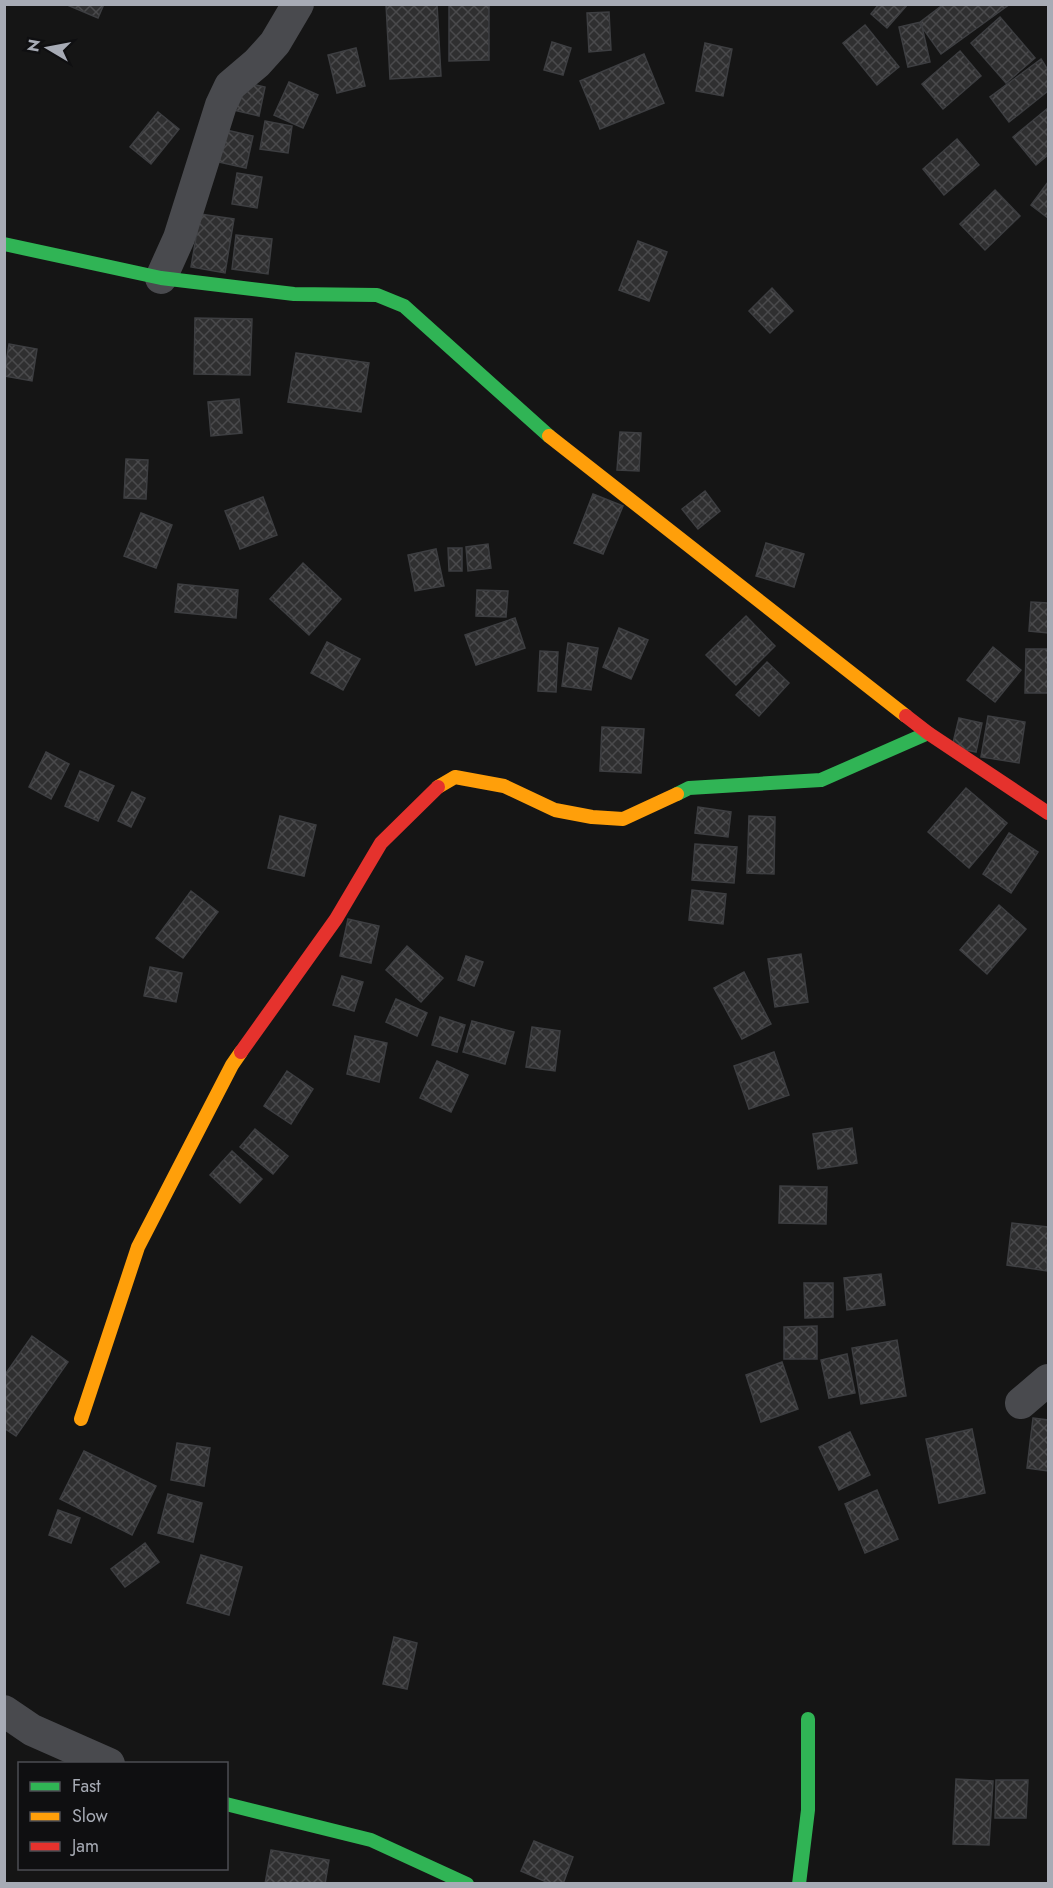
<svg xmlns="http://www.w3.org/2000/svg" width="1053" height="1888" viewBox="0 0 1053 1888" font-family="Jost,sans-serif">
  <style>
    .building { fill: url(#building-cross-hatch); stroke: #3d3e41; stroke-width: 1.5 }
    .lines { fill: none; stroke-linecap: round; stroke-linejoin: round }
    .street { stroke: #494a4e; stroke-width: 32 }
    .fast { stroke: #30b455; stroke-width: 14 }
    .slow { stroke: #ff9f0a; stroke-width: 14 }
    .jam { stroke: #e5322d; stroke-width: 14 }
  </style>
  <defs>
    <pattern id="building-cross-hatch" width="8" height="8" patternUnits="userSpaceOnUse" patternTransform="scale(1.5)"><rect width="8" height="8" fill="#2f2f30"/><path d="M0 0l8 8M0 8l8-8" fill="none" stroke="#4a4a4c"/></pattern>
  </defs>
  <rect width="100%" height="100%" fill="#151515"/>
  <!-- building -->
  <path class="building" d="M65,4H104L98,18Z
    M386,4H437L441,76L390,79Z
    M449,4H489V60L449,61Z
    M879,4H908L887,28L871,14Z
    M944,4H1010L941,54L919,23Z
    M609,12L611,50L589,52L587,13Z
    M1000,17L1035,58L1006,83L971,43Z
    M921,22L930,62L908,67L899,27Z
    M865,25L899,67L877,85L843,43Z
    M552,42L571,48L563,75L544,70Z
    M705,43L732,49L723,96L696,91Z
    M356,48L365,86L337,93L328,55Z
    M960,51L981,76L943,109L922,84Z
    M644,54L664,103L600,129L580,81Z
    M1041,59L1048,70V91L1009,122L990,97Z
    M239,81L265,87L259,116L233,110Z
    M289,82L318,95L303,128L274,115Z
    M1048,108V155L1036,165L1013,137Z
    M158,112L179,129L151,164L130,147Z
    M265,121L292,126L288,153L260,149Z
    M222,129L253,136L246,168L214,161Z
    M957,139L979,165L944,195L923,169Z
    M237,173L262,177L257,208L232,204Z
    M1048,182V218L1031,205Z
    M995,190L1020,216L985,250L960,224Z
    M200,214L234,219L225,273L191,267Z
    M236,235L272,239L268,274L232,269Z
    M638,241L667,252L649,301L619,290Z
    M772,288L793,311L770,333L749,311Z
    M195,318L252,319L250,375L194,374Z
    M9,344L37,349L32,381L4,376Z
    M296,353L369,363L361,412L288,402Z
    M239,399L242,433L211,436L208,402Z
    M620,432L641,433L639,471L617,470Z
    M126,459L148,460L146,499L124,498Z
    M705,491L720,511L698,529L682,509Z
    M593,494L623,506L603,554L574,543Z
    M263,497L277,535L240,549L225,511Z
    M141,513L172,525L156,568L124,556Z
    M766,543L804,554L794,587L756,576Z
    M488,544L491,568L468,571L466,547Z
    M448,548H462V571H449Z
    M436,549L444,586L415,591L408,555Z
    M303,563L341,599L309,635L270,599Z
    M178,584L238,590L236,618L175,612Z
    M477,590L508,591L506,617L476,616Z
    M1031,602L1048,603V633L1029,631Z
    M746,616L775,646L736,685L706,655Z
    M515,618L525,648L476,665L465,635Z
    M619,628L648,640L631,679L603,667Z
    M327,642L360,659L343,690L311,673Z
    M568,643L598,648L591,690L562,686Z
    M993,647L1021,670L995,702L967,680Z
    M1026,649H1048V693H1025Z
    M540,651L558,652L556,692L538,691Z
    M767,662L789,683L759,716L736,695Z
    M988,716L1025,722L1019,763L981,757Z
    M959,718L982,723L976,752L952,747Z
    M602,727L644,729L641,773L600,771Z
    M46,752L69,764L51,799L29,787Z
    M80,771L114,786L98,821L65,806Z
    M966,788L1007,823L969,868L928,832Z
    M132,792L145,798L131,827L118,821Z
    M698,807L731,812L728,837L695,833Z
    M280,816L316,825L304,876L268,868Z
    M749,816L775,817L774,874L747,873Z
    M1009,833L1038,852L1011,893L983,874Z
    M695,844L737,847L734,883L692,880Z
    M692,890L726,894L723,924L689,920Z
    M191,891L218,912L183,958L156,938Z
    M999,905L1026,929L987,974L960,950Z
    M348,919L379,926L371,963L340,956Z
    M407,946L443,978L421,1002L386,970Z
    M801,954L808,1002L775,1007L768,959Z
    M466,956L483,962L474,986L458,980Z
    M150,967L182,973L176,1002L144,996Z
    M744,972L771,1024L742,1039L714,988Z
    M342,976L363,982L354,1011L333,1005Z
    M396,999L427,1013L417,1036L386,1022Z
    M440,1017L465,1025L457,1052L432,1045Z
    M472,1021L514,1032L505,1064L463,1052Z
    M532,1027L560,1031L555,1071L526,1067Z
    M355,1036L387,1043L379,1082L347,1074Z
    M774,1052L789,1095L749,1109L734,1066Z
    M437,1061L468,1075L451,1112L420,1098Z
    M287,1071L313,1089L291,1124L264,1106Z
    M852,1128L857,1163L818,1169L813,1134Z
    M255,1129L288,1156L273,1174L240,1147Z
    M232,1151L262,1179L240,1203L210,1175Z
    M780,1186L827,1187L826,1224L779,1223Z
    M1012,1223L1048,1227L1047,1271L1007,1265Z
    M881,1274L885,1305L847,1310L844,1278Z
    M804,1283H833V1317L805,1318Z
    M817,1326V1359H784V1327Z
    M32,1336L68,1362L16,1436L4,1428V1376Z
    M897,1340L906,1396L861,1404L852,1348Z
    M847,1354L855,1393L829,1398L821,1360Z
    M782,1362L798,1409L761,1422L746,1375Z
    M1033,1418L1048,1420V1471L1027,1468Z
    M972,1429L985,1493L939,1503L926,1439Z
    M850,1432L870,1475L839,1490L819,1447Z
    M177,1443L210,1448L204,1486L171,1480Z
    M84,1451L156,1486L132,1535L60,1499Z
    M877,1490L898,1539L865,1553L845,1504Z
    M168,1494L202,1503L193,1542L158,1533Z
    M58,1510L80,1518L71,1543L49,1535Z
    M145,1543L159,1562L125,1587L111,1569Z
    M201,1555L242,1567L229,1615L187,1603Z
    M394,1637L417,1643L407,1689L383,1684Z
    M956,1779L993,1781L989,1845L953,1844Z
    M996,1780H1028L1026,1818H995Z
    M534,1841L573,1857L563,1884H551L521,1871Z
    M271,1850L329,1860L325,1884H265Z"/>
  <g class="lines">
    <!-- street -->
    <path class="street" d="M161,278L179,238L221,105L230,86L257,63L275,43L298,4
      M1021,1403L1048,1380
      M4,1711L32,1730L109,1764"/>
    <!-- fast -->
    <path class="fast" d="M4,244L161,278L294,294L377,295L404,306L549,436
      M677,794L689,788L821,780L928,733
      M226,1804L371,1840L467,1884
      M799,1884L808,1810V1719"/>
    <!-- slow -->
    <path class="slow" d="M549,436L906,716
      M438,787L455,777L504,786L555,810L592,817L623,819L677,794
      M81,1419L138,1247L232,1065L241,1052"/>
    <!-- jam -->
    <path class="jam" d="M906,716L928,733L1048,813
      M241,1052L336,919L381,843L438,787"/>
  </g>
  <!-- border -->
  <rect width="1053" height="1888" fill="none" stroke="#a7abb5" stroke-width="12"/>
  <!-- legend -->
  <rect x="18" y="1762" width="210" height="108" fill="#0f0f11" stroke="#4c4d53" stroke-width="1.5"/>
  <rect x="30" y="1782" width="30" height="9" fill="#30b455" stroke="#4c4d53" stroke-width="1.5"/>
  <text x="72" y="1792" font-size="18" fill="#a7abb5">Fast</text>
  <rect x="30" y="1812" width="30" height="9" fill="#ff9f0a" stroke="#4c4d53" stroke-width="1.5"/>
  <text x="72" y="1822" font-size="18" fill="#a7abb5">Slow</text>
  <rect x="30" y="1842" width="30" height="9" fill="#e5322d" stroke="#4c4d53" stroke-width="1.5"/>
  <text x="72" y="1852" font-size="18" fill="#a7abb5">Jam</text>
  <!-- north arrow -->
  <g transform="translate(48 48) rotate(280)" stroke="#0f0f11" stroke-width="4.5" paint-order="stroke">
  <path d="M0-4.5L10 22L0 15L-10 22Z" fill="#a7abb5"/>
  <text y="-9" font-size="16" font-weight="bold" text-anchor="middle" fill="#a7abb5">N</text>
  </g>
</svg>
